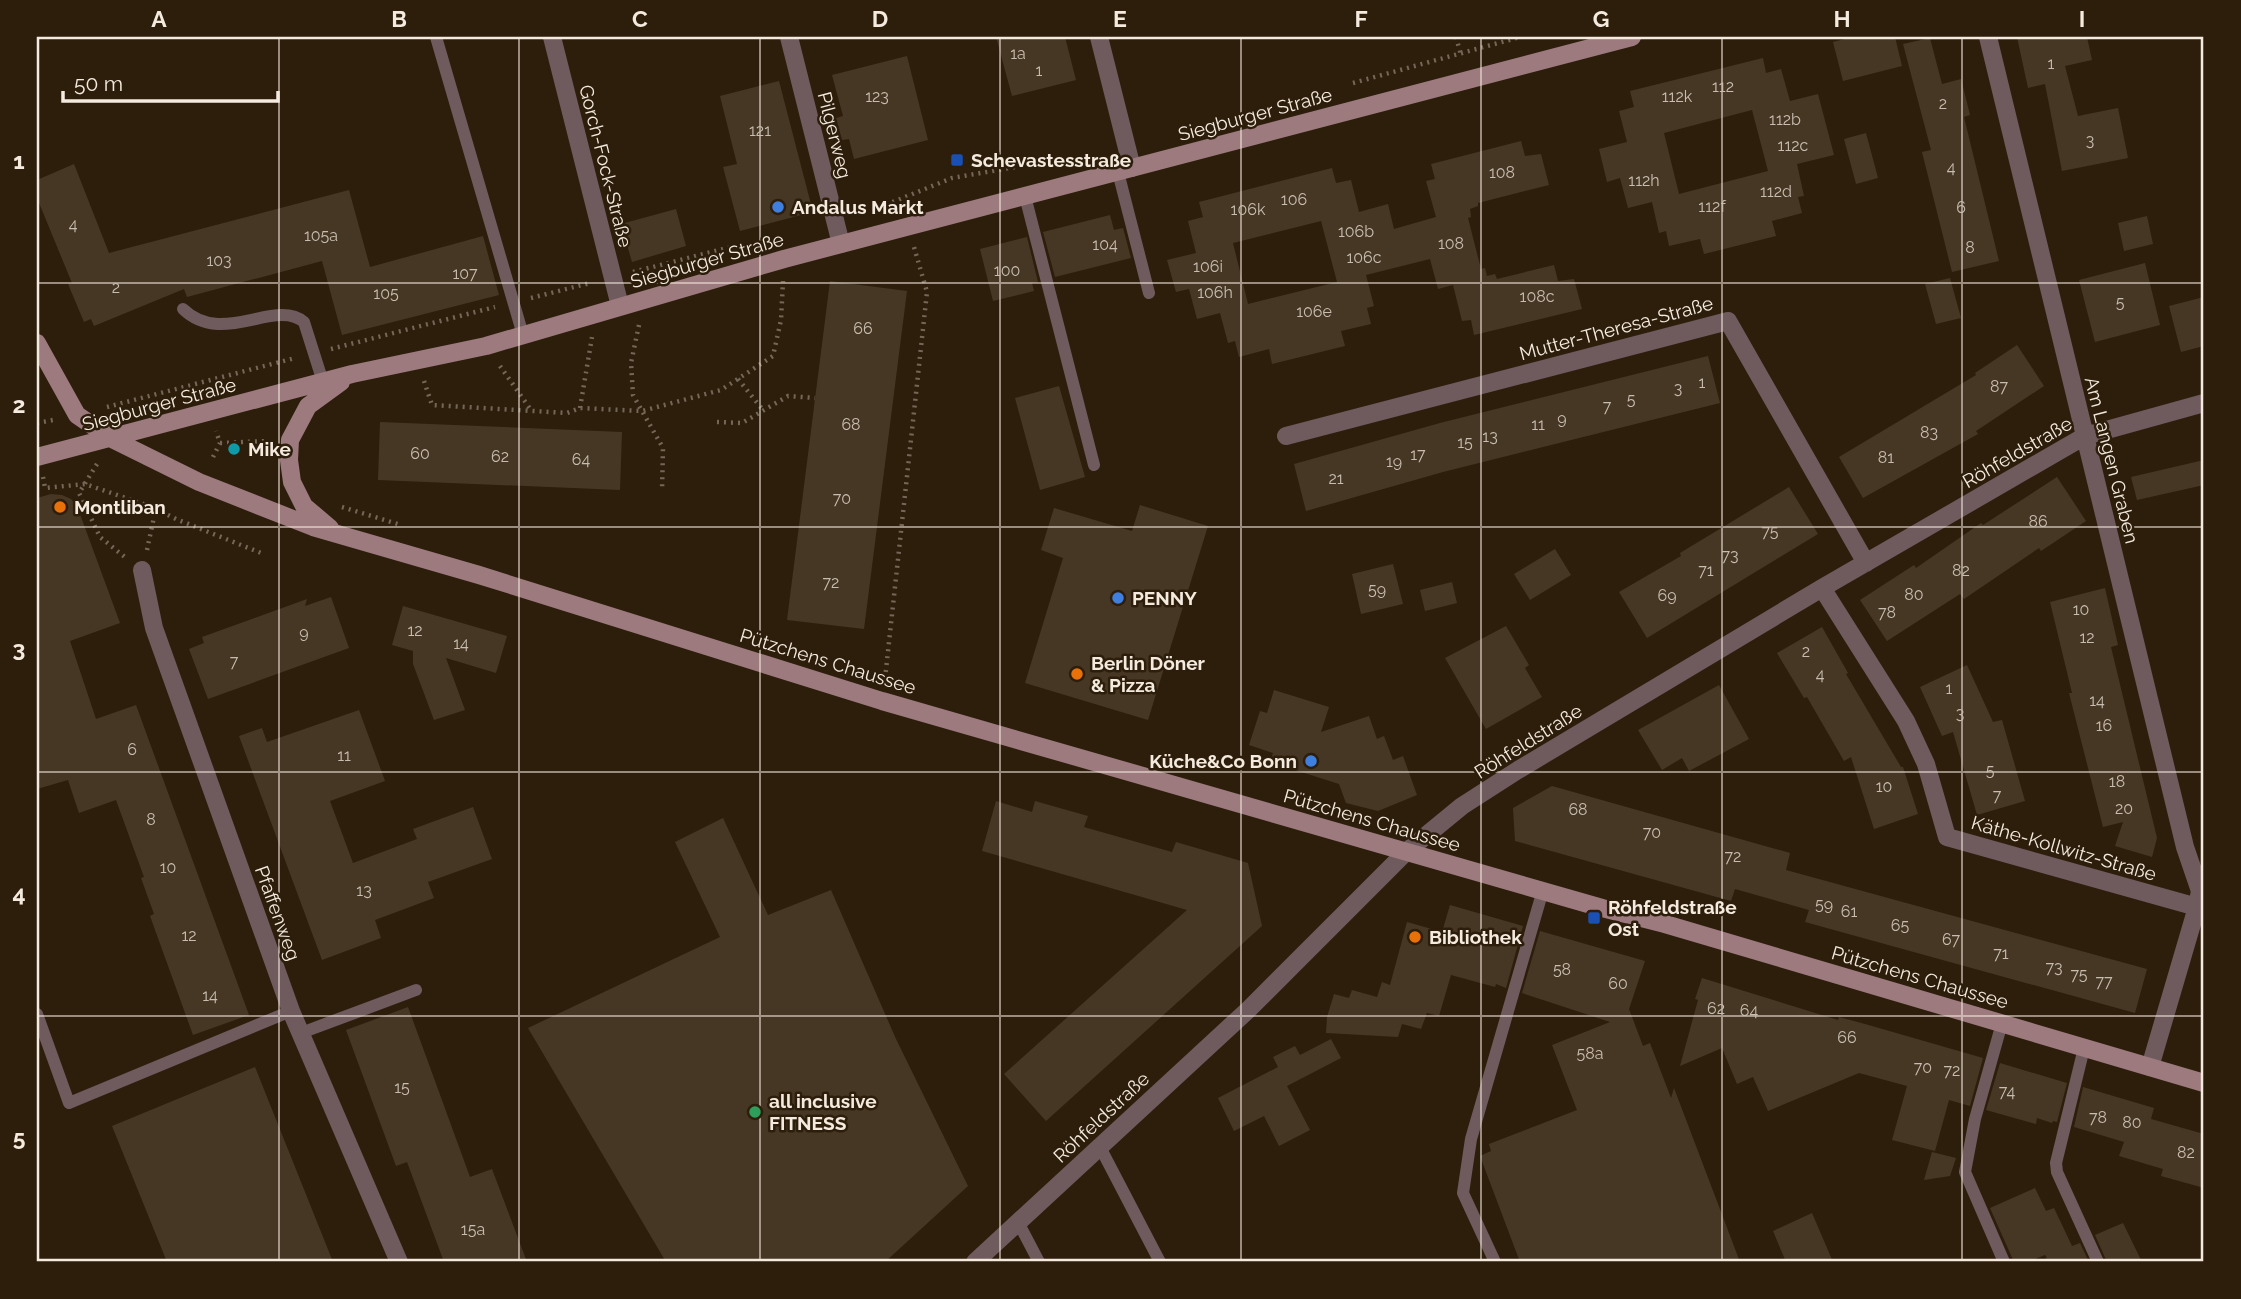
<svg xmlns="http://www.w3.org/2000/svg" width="2241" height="1299" viewBox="0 0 2241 1299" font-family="Raleway,sans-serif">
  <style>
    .building { fill: #463724; fill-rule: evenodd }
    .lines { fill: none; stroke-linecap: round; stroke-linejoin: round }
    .path { stroke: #746757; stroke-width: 4.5; stroke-dasharray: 2 5; stroke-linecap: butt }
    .lane { stroke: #6f5a5d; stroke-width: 12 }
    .street { stroke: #6f5a5d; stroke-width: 18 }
    .secondary { stroke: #9c7a7e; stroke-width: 18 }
    .grid { fill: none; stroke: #f4eade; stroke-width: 2; stroke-opacity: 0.55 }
    .transit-dot { fill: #1a4fb4; stroke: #2d1e0c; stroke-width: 2.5 }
    .shop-dot { fill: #3f7fe0; stroke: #2d1e0c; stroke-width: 2.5 }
    .culture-dot { fill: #0f9aa8; stroke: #2d1e0c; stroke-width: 2.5 }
    .food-dot { fill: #e8710a; stroke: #2d1e0c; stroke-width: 2.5 }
    .leisure-dot { fill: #2e9e5b; stroke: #2d1e0c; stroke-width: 2.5 }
    .labels { text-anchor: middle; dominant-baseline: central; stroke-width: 5; stroke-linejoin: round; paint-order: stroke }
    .number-label { font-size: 16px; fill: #c8bdb0 }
    .street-label { font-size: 19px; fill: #f4eade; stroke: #2d1e0c }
    .poi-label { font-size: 19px; font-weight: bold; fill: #f4eade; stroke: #2d1e0c; text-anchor: start }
    .neatline { fill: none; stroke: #f4eade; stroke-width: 2.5 }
    .grid-label { font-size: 23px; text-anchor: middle; font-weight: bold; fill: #f4eade }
  </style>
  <rect width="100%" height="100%" fill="#2d1e0c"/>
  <!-- building -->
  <path class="building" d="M996,37H1065L1076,80L1012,96Z
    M1852,37H1895L1902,66L1843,81L1833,42Z
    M2017,37H2087L2092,60L2065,66L2078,116L2118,108L2128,158L2062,171L2045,84L2028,88Z
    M1930,38L1942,84L1961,79L1970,115L1964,117L1999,261L1952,272L1922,152L1931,150L1903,44Z
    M907,56L928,140L854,159L849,139L842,140L836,118L843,116L832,75Z
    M1763,58L1766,73L1781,69L1790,101L1818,94L1834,155L1797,164L1804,196L1798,197L1802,213L1772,221L1776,236L1704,254L1700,239L1669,246L1666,231L1659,233L1652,202L1628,208L1620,178L1607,182L1599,149L1627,142L1619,111L1634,107L1630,91ZM1752,110L1768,171L1679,194L1664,133Z
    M779,81L813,212L740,231L723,167L737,164L720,96Z
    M1866,133L1878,178L1856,184L1844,139Z
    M1521,141L1525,156L1541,154L1549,185L1478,203V206L1470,209L1471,217L1468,218L1481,269L1485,268L1487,276L1495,274L1497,279L1554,265L1558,281L1574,279L1582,309L1474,335L1471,320L1462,321L1453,285L1438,289L1430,259L1366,275L1374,306L1367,308L1371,324L1341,331L1345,346L1272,364L1269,349L1239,357L1235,341L1228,343L1220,313L1197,319L1189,289L1176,292L1167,260L1196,253L1188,221L1203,217L1199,202L1332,168L1336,183L1351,180L1359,212L1388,204L1394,229L1436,217L1426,181L1435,179L1431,164ZM1321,221L1337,282L1248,304L1233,243Z
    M74,164L109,253L349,190L370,267L483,236L499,295L342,335L322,261L187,297L184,289L94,326L91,319L84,322L68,284L72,283L37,198V180Z
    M676,209L686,246L632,262L621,224Z
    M1110,215L1114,230L1123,228L1131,258L1055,277L1043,232Z
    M2147,216L2153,244L2124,251L2118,223Z
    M1027,237L1038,282L1032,283L1034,291L993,301L980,249Z
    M2145,263L2160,325L2095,342L2079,280Z
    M1950,278L1961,318L1936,324L1925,284Z
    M830,281L907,291L864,629L787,620Z
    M2204,297V346L2181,352L2169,306Z
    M2017,345L2044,386L1976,431L1978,434L1863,498L1839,457L1976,375L1975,373Z
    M1708,356L1720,403L1443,472L1306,511L1294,464L1440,423Z
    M1059,386L1085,477L1040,490L1015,398Z
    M380,422L622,432L620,490L378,480Z
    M2204,460V485L2137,500L2131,477Z
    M2057,477L2086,521L2041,551L2039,548L1964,599L1960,594L1887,641L1860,600L1914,565L1916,568L1981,523L1983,525Z
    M1789,487L1818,534L1647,638L1619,592L1681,556L1680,553Z
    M51,494L62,495L71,499L77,506L120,623L70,641L96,719L136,705L249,1015L193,1035L150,916L154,914L141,878L144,877L116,800L79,813L68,780L37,789V498Z
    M1140,505L1208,526L1148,720L1025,683L1063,558L1041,550L1054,508L1132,531Z
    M1555,549L1571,575L1530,600L1514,574Z
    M1393,564L1403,604L1361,614L1352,574Z
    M1452,582L1457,603L1425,611L1420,590Z
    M2105,588L2118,645L2111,647L2157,838L2152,857L2115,846L2123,822L2103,827L2069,693H2072L2050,602Z
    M331,597L349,648L208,699L189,649L204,643L202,637L307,599L305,606Z
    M403,606L507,636L496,673L446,658L465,710L434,720L413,664V651L392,645Z
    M1506,626L1529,665L1525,668L1542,697L1486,729L1445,658Z
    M1822,627L1848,673L1846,674L1901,767H1903L1918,814L1874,829L1851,757L1844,761L1807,697L1804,698L1777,653Z
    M1967,665L1993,722L2002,720L2025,801L1977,815L1953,732L1942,736L1920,687Z
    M1719,685L1749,739L1689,771L1682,758L1662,770L1638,730Z
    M1274,690L1329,707L1321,732L1369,716L1377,739L1384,736L1393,760L1403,756L1417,795L1378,811L1346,803L1339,784L1270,762L1273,753L1249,745L1260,711L1267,713Z
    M359,710L385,781L330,801L353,863L417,839L413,829L473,807L492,859L428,882L434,898L375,920L381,938L322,960L239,736L262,728L267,742Z
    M1552,786L1790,853L1786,870L2147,969L2135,1013L1805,922L1809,910L1735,889L1731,901L1515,841L1513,808Z
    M996,801L1032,812L1035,801L1088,816L1084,827L1172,852L1176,842L1248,863L1262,926L1046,1121L1004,1074L1187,910L982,851Z
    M723,818L768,915L831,890L896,1039L968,1186L885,1262H666L528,1028L720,937L675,842Z
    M1450,905L1523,926L1506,988L1496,984L1495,987L1451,975L1439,1016L1427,1013L1421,1029L1402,1024L1398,1037L1326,1033L1327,1017L1334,994L1349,998L1352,990L1377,997L1382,982L1390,985L1407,922L1442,932Z
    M1540,931L1645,961L1629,1009L1643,1046L1650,1043L1671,1098L1674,1088L1740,1262H1520L1480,1156L1491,1151L1489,1144L1577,1110L1552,1045L1610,1022L1522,993Z
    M1702,978L1838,1020L1839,1017L1865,1024L1983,1058L1970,1106L1949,1100L1935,1151L1892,1140L1907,1086L1859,1073L1768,1111L1753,1077L1737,1084L1722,1048L1680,1066L1698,1000L1695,999Z
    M408,1007L470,1177L492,1169L527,1262H444L407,1162L396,1166L346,1030Z
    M1331,1039L1341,1058L1287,1086L1310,1130L1279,1146L1264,1116L1234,1131L1218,1098L1278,1067L1273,1057L1295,1046L1300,1055Z
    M2000,1063L2067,1083L2057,1122L2053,1121L2052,1123L2037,1118L2036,1124L1986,1110Z
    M255,1067L333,1262H167L112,1126Z
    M2083,1087L2154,1108L2151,1119L2204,1134V1188L2161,1176L2163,1169L2119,1156L2124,1142L2074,1127Z
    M1932,1152L1956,1158L1950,1176L1924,1180Z
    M2035,1188L2046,1211L2054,1208L2072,1246L2080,1243L2089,1262H2037L2047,1258L2045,1255L2028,1262H2014L1990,1208Z
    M1812,1213L1833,1262H1786L1773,1231Z
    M2123,1223L2142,1262H2107L2095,1235Z"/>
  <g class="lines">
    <!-- path -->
    <path class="path" d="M1456,37L1461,55
      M1353,83L1520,37
      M873,210L952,178L1067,158
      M633,272L743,244
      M531,298L590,283
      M639,325L631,363L633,395L663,448L662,491
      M331,349L495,307
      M500,366L531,410
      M738,379L763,410
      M424,381L432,405L567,413L580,408L642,411L721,390L773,356L781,320L783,281
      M107,407L295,358
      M580,408L592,337
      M717,422L742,423L788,396L815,398
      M37,423L53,420
      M220,443L268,441
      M213,457L220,443L216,431
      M97,464L79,493L100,537L126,558
      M43,477L45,488L85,484L152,507L176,519L261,553L262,551
      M342,507L401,525
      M147,550L154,517L152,507
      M885,679L927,292L914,247"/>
    <!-- lane -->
    <path class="lane" d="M436,37L523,335
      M1118,172L1149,293
      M1025,196L1094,465
      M183,309C222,347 275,298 304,322L323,382
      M37,1014L69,1103L291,1011
      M2002,1023L1975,1119L1965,1172L2004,1262
      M301,1033L416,990
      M2084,1048L2056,1163L2057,1172L2098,1262
      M1100,1147L1160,1262
      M1018,1222L1039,1262
      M1495,1262L1463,1193L1471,1139L1543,890"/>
    <!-- street -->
    <path class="street" d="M552,37L620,306
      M789,37L841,244
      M1099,37L1132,168
      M1988,37L2185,847L2200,891L2197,907L2150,1067
      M1286,436L1728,321L1866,563
      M142,570L154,628L291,1011L399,1262
      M1822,588L1906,721L1926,764L1947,837L2197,907
      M975,1262L1248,1010L1406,852L1462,806L1518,770L1822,588L2085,436L2204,403"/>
    <!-- secondary -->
    <path class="secondary" d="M37,343L77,415L112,439L199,482L313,527L479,575L882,701L1602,908L1665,924L2204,1083
      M37,457L352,374L486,346L784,259L1632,37
      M330,528L304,506L292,482L289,460L290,440L308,406L341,382"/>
  </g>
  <!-- grid -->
  <path class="grid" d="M279,37V1262M519,37V1262M760,37V1262M1000,37V1262M1241,37V1262M1481,37V1262M1722,37V1262M1962,37V1262M37,283H2204M37,527H2204M37,772H2204M37,1016H2204"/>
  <!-- markers -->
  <g class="transit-dot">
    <rect x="950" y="153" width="14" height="14" rx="3.5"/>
    <rect x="1587" y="911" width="14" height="14" rx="3.5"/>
  </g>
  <g class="shop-dot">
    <circle cx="778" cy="207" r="7"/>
    <circle cx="1118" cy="598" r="7"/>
    <circle cx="1311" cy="761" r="7"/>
  </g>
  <circle class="culture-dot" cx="234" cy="449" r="7"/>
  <g class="food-dot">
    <circle cx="60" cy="507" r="7"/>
    <circle cx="1077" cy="674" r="7"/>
    <circle cx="1415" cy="937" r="7"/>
  </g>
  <circle class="leisure-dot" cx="755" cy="1112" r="7"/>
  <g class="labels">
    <!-- number labels -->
    <g class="number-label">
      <text x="1018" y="53">1a</text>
      <text x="2051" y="63">1</text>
      <text x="1039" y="70">1</text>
      <text x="1723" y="86">112</text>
      <text x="877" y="96">123</text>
      <text x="1677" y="96">112k</text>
      <text x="1943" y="103">2</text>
      <text x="1785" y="119">112b</text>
      <text x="760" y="130">121</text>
      <text x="2090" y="140">3</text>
      <text x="1793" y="145">112c</text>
      <text x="1951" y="167">4</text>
      <text x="1502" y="172">108</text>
      <text x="1644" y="180">112h</text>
      <text x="1776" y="191">112d</text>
      <text x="1294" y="199">106</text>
      <text x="1712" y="206">112f</text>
      <text x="1961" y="207">6</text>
      <text x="1248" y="209">106k</text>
      <text x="73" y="224">4</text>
      <text x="1356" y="231">106b</text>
      <text x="321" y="235">105a</text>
      <text x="1451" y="243">108</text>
      <text x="1105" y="244">104</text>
      <text x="1970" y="247">8</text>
      <text x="1364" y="257">106c</text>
      <text x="219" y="260">103</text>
      <text x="1208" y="266">106i</text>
      <text x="1007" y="270">100</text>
      <text x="465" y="273">107</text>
      <text x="116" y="287">2</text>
      <text x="1215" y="292">106h</text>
      <text x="386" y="293">105</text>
      <text x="1537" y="296">108c</text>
      <text x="2120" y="302">5</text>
      <text x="1314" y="311">106e</text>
      <text x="863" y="328">66</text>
      <text x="1702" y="382">1</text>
      <text x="1999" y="386">87</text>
      <text x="1678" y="388">3</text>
      <text x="1631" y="399">5</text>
      <text x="1607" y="406">7</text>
      <text x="1562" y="418">9</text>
      <text x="851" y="424">68</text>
      <text x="1538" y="424">11</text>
      <text x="1929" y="432">83</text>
      <text x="1490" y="436">13</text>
      <text x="1465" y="442">15</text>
      <text x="420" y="453">60</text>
      <text x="1418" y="454">17</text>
      <text x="500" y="456">62</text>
      <text x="1886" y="457">81</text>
      <text x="581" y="459">64</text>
      <text x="1394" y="461">19</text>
      <text x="1336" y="478">21</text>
      <text x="842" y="498">70</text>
      <text x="2038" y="521">86</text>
      <text x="1770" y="531">75</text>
      <text x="1730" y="555">73</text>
      <text x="1706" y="570">71</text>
      <text x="1961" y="570">82</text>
      <text x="831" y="582">72</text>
      <text x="1377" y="589">59</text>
      <text x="1914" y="594">80</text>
      <text x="1667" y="595">69</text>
      <text x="2081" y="609">10</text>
      <text x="1887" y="612">78</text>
      <text x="415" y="630">12</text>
      <text x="304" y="632">9</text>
      <text x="2087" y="637">12</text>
      <text x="461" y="643">14</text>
      <text x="1806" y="651">2</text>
      <text x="234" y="661">7</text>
      <text x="1820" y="674">4</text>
      <text x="1949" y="688">1</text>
      <text x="2097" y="700">14</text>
      <text x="1960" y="713">3</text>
      <text x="2104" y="725">16</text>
      <text x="132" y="749">6</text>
      <text x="344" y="755">11</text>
      <text x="1990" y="770">5</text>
      <text x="2117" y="781">18</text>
      <text x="1884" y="786">10</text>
      <text x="1997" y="795">7</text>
      <text x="2124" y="808">20</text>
      <text x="1578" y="809">68</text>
      <text x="151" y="819">8</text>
      <text x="1652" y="832">70</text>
      <text x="1733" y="856">72</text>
      <text x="168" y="867">10</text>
      <text x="364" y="890">13</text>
      <text x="1824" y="904">59</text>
      <text x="1849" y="911">61</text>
      <text x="1900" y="925">65</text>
      <text x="189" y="935">12</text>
      <text x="1951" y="939">67</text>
      <text x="2001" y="953">71</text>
      <text x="2054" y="967">73</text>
      <text x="1562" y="969">58</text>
      <text x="2079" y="974">75</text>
      <text x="2104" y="981">77</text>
      <text x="1618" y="983">60</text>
      <text x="210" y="995">14</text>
      <text x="1716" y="1008">62</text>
      <text x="1749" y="1010">64</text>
      <text x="1847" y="1037">66</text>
      <text x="1590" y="1053">58a</text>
      <text x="1923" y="1067">70</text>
      <text x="1952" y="1070">72</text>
      <text x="402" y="1087">15</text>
      <text x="2007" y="1091">74</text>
      <text x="2098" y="1117">78</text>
      <text x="2132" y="1122">80</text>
      <text x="2186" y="1152">82</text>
      <text x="473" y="1229">15a</text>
    </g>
    <!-- street labels -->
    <g class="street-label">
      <text transform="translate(1255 114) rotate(-15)">Siegburger Straße</text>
      <text transform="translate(835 135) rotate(76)">Pilgerweg</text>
      <text transform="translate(606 166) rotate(76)">Gorch-Fock-Straße</text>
      <text transform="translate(707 260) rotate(-16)">Siegburger Straße</text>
      <text transform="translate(1616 328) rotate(-15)">Mutter-Theresa-Straße</text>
      <text transform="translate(159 404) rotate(-15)">Siegburger Straße</text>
      <text transform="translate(2017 452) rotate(-30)">Röhfeldstraße</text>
      <text transform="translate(2112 460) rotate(76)">Am Langen Graben</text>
      <text transform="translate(828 661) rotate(17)">Pützchens Chaussee</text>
      <text transform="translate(1528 741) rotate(-32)">Röhfeldstraße</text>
      <text transform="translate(1372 820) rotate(16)">Pützchens Chaussee</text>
      <text transform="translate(2064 848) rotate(16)">Käthe-Kollwitz-Straße</text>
      <text transform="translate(278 913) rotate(70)">Pfaffenweg</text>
      <text transform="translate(1920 977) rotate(16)">Pützchens Chaussee</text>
      <text transform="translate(1101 1117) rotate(-43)">Röhfeldstraße</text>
    </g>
    <!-- poi labels -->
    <g class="poi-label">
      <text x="971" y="160">Schevastesstraße</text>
      <text x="792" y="207">Andalus Markt</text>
      <text x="248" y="449">Mike</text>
      <text x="74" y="507">Montliban</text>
      <text x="1132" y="598">PENNY</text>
      <text x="1091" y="663">Berlin Döner<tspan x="1091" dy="22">&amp; Pizza</tspan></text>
      <text x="1297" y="761" text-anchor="end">Küche&amp;Co Bonn</text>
      <text x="1608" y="907">Röhfeldstraße<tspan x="1608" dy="22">Ost</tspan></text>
      <text x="1429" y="937">Bibliothek</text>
      <text x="769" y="1101">all inclusive<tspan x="769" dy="22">FITNESS</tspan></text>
    </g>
  </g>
  <!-- border -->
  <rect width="2241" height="1299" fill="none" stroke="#2d1e0c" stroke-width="77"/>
  <!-- scale -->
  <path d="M63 91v10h215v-10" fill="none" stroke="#f4eade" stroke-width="3.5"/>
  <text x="74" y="91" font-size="21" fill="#f4eade" stroke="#2d1e0c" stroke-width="5" paint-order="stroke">50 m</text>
  <rect x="38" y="38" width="2164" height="1222" class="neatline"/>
  <g class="grid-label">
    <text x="159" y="27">A</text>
    <text x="399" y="27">B</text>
    <text x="640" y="27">C</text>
    <text x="880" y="27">D</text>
    <text x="1120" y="27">E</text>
    <text x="1361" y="27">F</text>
    <text x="1601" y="27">G</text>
    <text x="1842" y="27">H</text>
    <text x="2082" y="27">I</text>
    <text x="19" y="169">1</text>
    <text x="19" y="413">2</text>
    <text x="19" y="657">3</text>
    <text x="19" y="902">4</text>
    <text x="19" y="1146">5</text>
  </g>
</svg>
